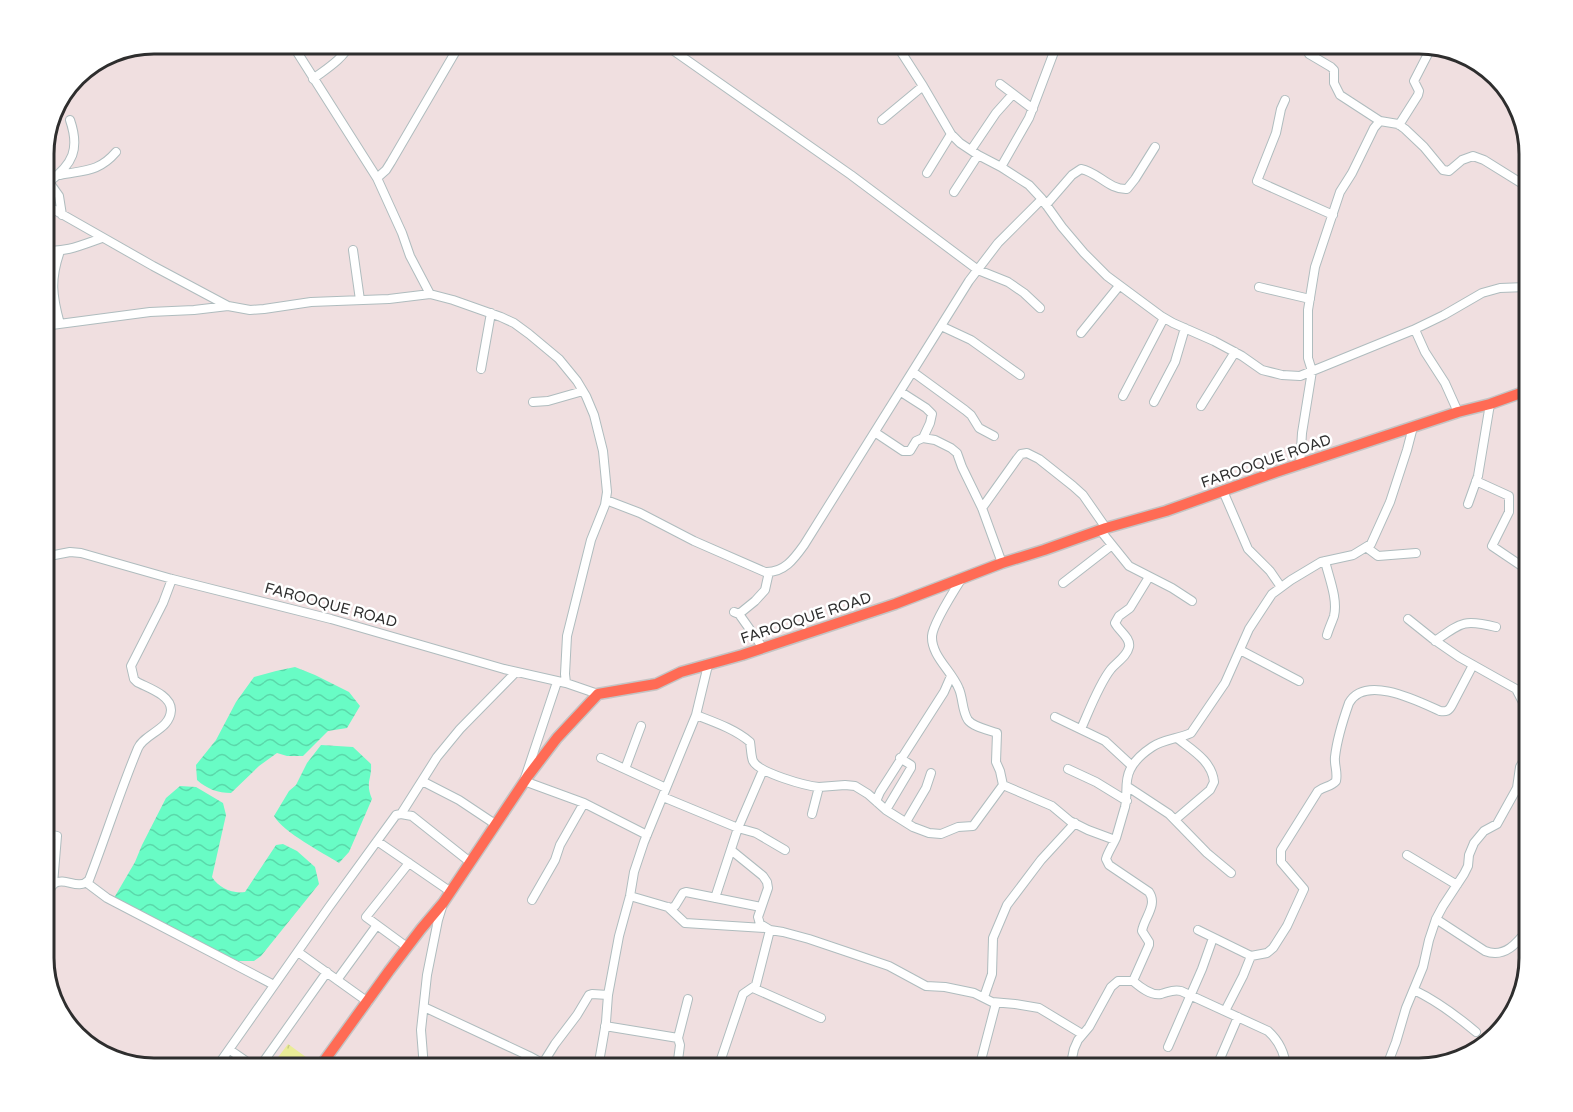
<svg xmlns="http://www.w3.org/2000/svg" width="1573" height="1112" viewBox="0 0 1573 1112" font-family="'Varela Round',sans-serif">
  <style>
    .park { fill: url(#park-crowns) }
    .water { fill: url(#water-waves) }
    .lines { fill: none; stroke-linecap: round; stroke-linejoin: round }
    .minor-casing { stroke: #afbcbe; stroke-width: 10 }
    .major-casing { stroke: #c4c4c4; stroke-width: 13 }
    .minor { stroke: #fff; stroke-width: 8 }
    .major { stroke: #ff6b55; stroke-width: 10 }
    .labels { text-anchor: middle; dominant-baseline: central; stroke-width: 5; stroke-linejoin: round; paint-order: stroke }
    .street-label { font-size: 15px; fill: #2e2e2e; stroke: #fff }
    .rim { fill: none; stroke: #2e2e2e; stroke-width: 3 }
  </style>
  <defs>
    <pattern id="park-crowns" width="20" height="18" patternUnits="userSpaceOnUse" patternTransform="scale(1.5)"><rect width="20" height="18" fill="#eaec97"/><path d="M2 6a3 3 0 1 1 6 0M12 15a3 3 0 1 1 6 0" fill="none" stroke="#c9cb82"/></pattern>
    <pattern id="water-waves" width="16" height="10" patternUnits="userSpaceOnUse" patternTransform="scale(1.5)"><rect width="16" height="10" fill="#68fcc5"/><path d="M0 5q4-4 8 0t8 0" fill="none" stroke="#5ad8aa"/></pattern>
  </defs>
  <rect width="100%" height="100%" fill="#f0dfe0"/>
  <!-- park -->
  <path class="park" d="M288,1044L310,1060L304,1068H288L276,1060Z
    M233,1057L250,1068H225Z"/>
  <!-- water -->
  <path class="water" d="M295,667L315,675L349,692L360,706L347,728L328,731L303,756H287L277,753L259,766L231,793C218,793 207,789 197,780L196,765L216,740L236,702L254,677L276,671Z
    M321,745L353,747L371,764C372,780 365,782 372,799L349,852L339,863C322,852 284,833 274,816L289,791L296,785L307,763Z
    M180,786L196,787L223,803L226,815L212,877C219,888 232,894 245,892L276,845L283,844L297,851L315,867L319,884L261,956L254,961H238L201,944L114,898L135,862L142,845L166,798Z"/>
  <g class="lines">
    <!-- minor casing -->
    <g class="minor-casing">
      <path id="minor" d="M292,44L377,178L402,233L410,256L430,294
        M664,44L851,175L978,270L1008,282L1024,293L1040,308
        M896,44L923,86L951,134L960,143L978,155L1001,167L1029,185L1042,199L1062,227L1084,253L1107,276L1161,316L1173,323L1214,341L1242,356L1262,370L1282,375L1300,376L1413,330L1416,332L1425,352L1445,383L1458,412
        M1308,44L1307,49L1309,54L1331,67L1334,70V83L1340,95L1380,121L1398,124L1405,129L1424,147L1443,170L1449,171L1462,160L1473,156L1484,160L1529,188
        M313,79C326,69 343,59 350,44
        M1000,84L1033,109
        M1285,100L1281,109L1276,133L1257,181L1333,215
        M882,120L923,86
        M1399,125L1418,95L1419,91L1414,81L1431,48
        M971,150L996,113L1013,94
        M1001,167L1029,118L1057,44
        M927,173L951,134
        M44,175L59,196L62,215
        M60,175C84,170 99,172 116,152
        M377,178L386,170L391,162L460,44
        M49,182C73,164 80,149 70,120
        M954,192L978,155
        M44,204L153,266L228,306L250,310L264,309L311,302L389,299L430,294L453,300L501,317L514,323L529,334L559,359L577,381L586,396L594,415L603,451L607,492L605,505L591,540L567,636L565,674L566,683
        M1046,205L1072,175L1081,169C1098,172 1109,190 1127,189L1135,179L1155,147
        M44,250C65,253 82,245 102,238
        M353,250L360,300
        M1259,287L1310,299
        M60,324C52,295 50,280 60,251
        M44,326L150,312L194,310L228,306
        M941,326L971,340L1020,375
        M1413,330L1444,315L1482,293L1500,288L1529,287
        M1081,333L1119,286
        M481,369L491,313
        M913,372L965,410L971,415L979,428L994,436
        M901,392L926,408L932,414L930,423L923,438
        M1123,396L1164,318
        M533,402L548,401L583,391
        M1154,402L1175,362L1185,328
        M1201,406L1235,352
        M876,433L903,451H910L916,441L923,438L935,440L951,448L957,453L962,467L982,508L1002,563
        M1300,465L1302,433L1312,371L1308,358V310L1315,267L1340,192L1352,173L1374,128L1380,121
        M1476,481L1509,496V512L1492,546L1529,571L1525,580L1529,583
        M1223,491L1248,549L1270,571L1281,587
        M606,500L640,513L694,541L765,572C784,573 794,559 804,545L969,281L998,243L1042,199
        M1468,504L1478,476L1490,404
        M982,508L1017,459L1021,454L1027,453L1039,459L1073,486L1083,495L1106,528
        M1100,530L1129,566L1172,588L1192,601
        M1366,547L1378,556L1416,553
        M44,557L70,552L81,553L172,579L331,619L504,669L566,683L598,694
        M1325,561C1329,578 1338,599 1334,616C1332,622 1329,628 1327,635
        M962,578C955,589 933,624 932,636C931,656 952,671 959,689C963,698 962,711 968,720C973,727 989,730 997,733L996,762L1000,771L1003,785L1052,806L1070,821L1088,830L1115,840
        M1063,583L1112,545
        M734,612L739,614L763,648
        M739,614L755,601L765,590L769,572
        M1408,619L1433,639L1459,657L1516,689L1529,714
        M1435,641C1462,622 1464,619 1496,627
        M1240,650L1299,681
        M557,682L524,781L584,803L647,835
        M696,715C714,722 735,729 750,742C751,748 751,756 753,761C759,773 806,786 819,787L812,814
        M1055,717L1105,741L1132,766
        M1081,729C1089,711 1099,684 1111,669C1117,662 1127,656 1129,647C1131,638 1119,631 1115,623L1119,616L1130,608L1149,577
        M601,758L666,788
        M625,769L641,726
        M1068,769L1096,782L1127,801
        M422,781L459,800L495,824
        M819,787L845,785L855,786L868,794L886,810L913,827L929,833L941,834L958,827L973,826L1003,785
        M1128,787L1169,814L1207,853L1231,873
        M663,797L738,828L756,833L785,850
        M877,802V799L880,792L944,692L951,676
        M886,810L911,768V765L900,758
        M401,814L437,757L460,729L516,672
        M1176,819L1210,790L1214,782C1212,761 1192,750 1177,738
        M906,822L926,788L931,773
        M44,833L57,836L53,884
        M377,841L451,892
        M731,850L763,876L767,882L768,888L758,917L760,924L770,930L783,932L809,939L889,966L926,986L945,987L974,993L992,1002L1015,1004L1039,1008L1082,1034
        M1407,855L1457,885
        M87,883L107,898L274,985
        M630,896L671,908L675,906L683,893L686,892L761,907
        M715,898L738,828L763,770
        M532,900L555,860L560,845L584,803
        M44,905C46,899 50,886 55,883C66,877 78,891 89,880C106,836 120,791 138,748C145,733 170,730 171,710C171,695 148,688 137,682L134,679L131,666L163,603L172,579
        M668,907L685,923L765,928
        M1436,919L1485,951C1505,959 1518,942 1529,928
        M1198,930L1251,956L1267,953L1273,948L1287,926L1304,889L1281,862V850L1318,791C1324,786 1331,787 1336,781C1338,772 1334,765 1335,757C1337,739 1343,720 1349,703C1365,674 1418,701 1440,711C1446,712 1449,711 1452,705L1473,665
        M407,947L366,917L409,863
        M298,952L368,1002
        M337,980L377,925
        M1133,981C1140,987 1151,996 1161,994C1169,992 1173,989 1181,991L1268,1031C1279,1041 1285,1054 1286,1068
        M753,988L821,1018
        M1414,990C1437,1001 1457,1016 1476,1032
        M984,997L992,974L993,938L1007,905L1041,860L1075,823
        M424,1007L529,1056L551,1068
        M1225,1011L1243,976L1251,956
        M605,1026L678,1038L680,1045L677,1068
        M678,1038L688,999
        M1168,1047L1202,969L1213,938
        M230,1050L256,1068
        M721,1060L741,1068
        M216,1068L329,907L396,815L401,814L412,816L470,862
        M259,1068L327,972
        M424,1068L421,1030L427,975L438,920L442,907
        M540,1068L555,1044L577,1015L589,995L592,994L608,995
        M598,1068L606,1022L608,995L619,936L630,896L634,872L644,842L696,715L708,665
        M718,1068L743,994L756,985L770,930
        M979,1068L996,1003
        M1070,1068L1074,1049L1078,1040L1089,1027L1111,987L1118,981H1133L1149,945V942L1142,931C1144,918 1158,905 1149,892L1109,865L1106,859C1108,852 1113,845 1116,838C1119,828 1122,817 1125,807C1128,795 1124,781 1130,770C1134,761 1143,753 1152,747C1164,739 1178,739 1191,733L1225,683L1249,629L1272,594L1291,580L1321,562L1353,555L1371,544L1390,502L1407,450L1413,427
        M1216,1068L1238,1017
        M1386,1068L1396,1042L1406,1008L1423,967L1429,940L1436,919L1443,906L1464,874L1468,866L1469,855L1474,843L1484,831L1497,824L1517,788L1520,767L1529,751"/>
    </g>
    <!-- major casing -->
    <g class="major-casing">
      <path id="major" d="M319,1068L389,971L421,929L443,903L528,776L557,738L598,694L656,684L681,672L742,655L895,604L1002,563L1044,550L1106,528L1166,511L1276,472L1458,412L1490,404L1529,390"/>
    </g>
    <!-- minor -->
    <use href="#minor" class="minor"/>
    <!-- major -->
    <use href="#major" class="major"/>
  </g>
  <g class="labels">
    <!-- street labels -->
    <g class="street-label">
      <text transform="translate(1266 461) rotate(-19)">FAROOQUE ROAD</text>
      <text transform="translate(331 605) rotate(15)">FAROOQUE ROAD</text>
      <text transform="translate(806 618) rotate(-18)">FAROOQUE ROAD</text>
    </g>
  </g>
  <!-- crop -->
  <path d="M0 0H1573V1112H0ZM154 54H1419A100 100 0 0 1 1519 154V958A100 100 0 0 1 1419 1058H154A100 100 0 0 1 54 958V154A100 100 0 0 1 154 54Z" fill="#fff" fill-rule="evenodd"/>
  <path class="rim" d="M154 54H1419A100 100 0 0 1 1519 154V958A100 100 0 0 1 1419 1058H154A100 100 0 0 1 54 958V154A100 100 0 0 1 154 54Z"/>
</svg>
